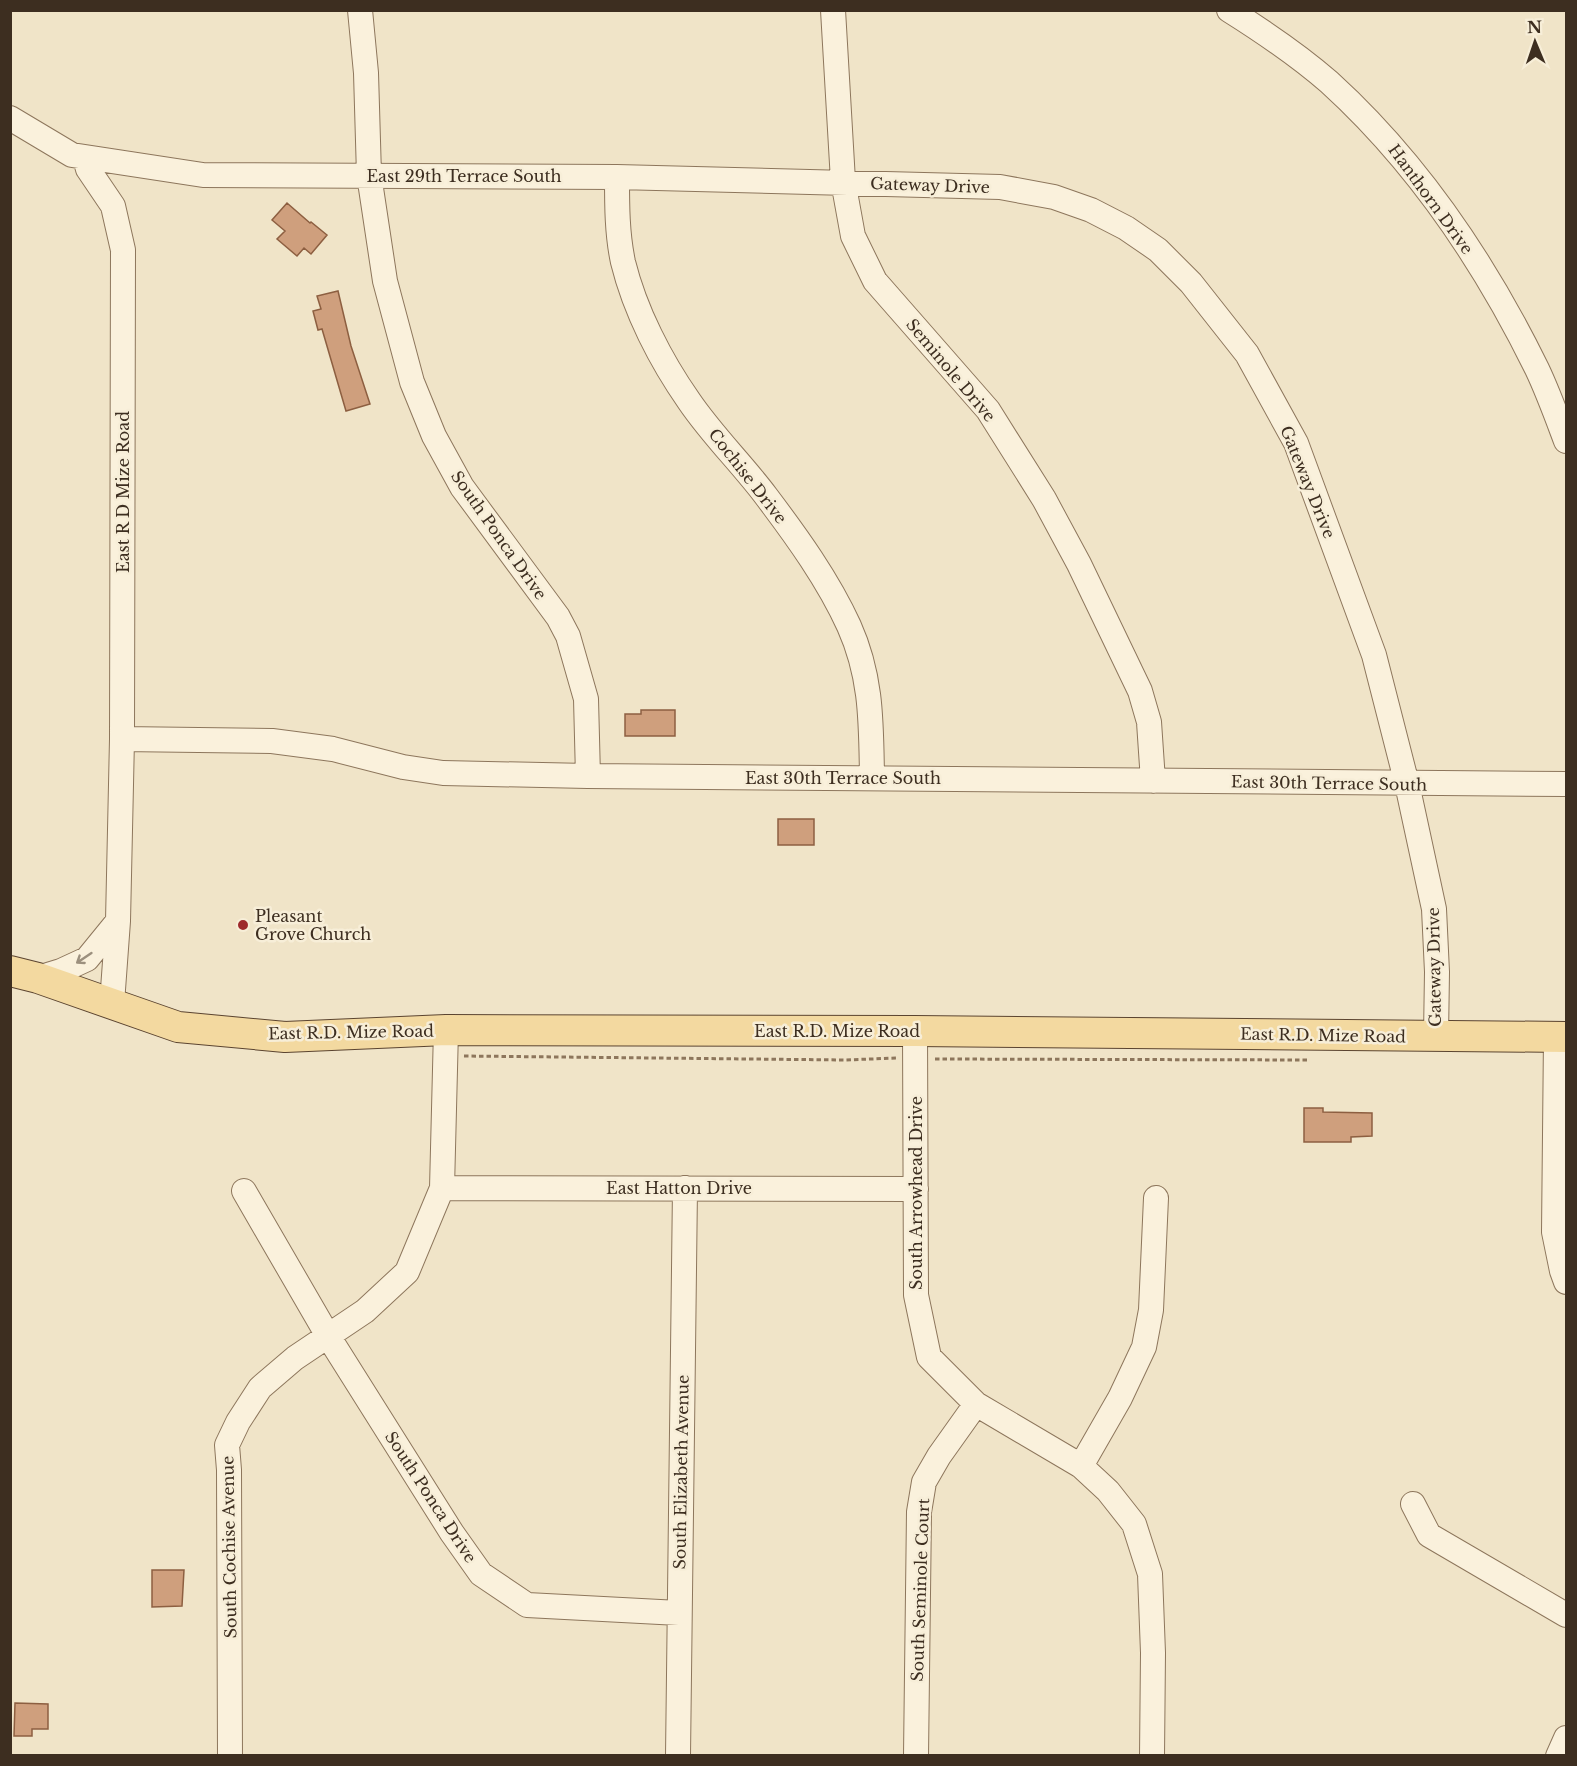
<svg xmlns="http://www.w3.org/2000/svg" width="1577" height="1766" viewBox="0 0 1577 1766" font-family="'Libre Baskerville',serif">
  <style>
    .building { fill: #cf9f7d; stroke: #8d5f41; stroke-width: 1.5 }
    .lines { fill: none; stroke-linecap: round; stroke-linejoin: round }
    .minor-casing { stroke: #8d765c; stroke-width: 26 }
    .major-casing { stroke: #5b4430; stroke-width: 32 }
    .path { stroke: #8d765c; stroke-width: 3; stroke-dasharray: 4.5 3; stroke-linecap: butt }
    .minor { stroke: #faf1dc; stroke-width: 24 }
    .major { stroke: #f3d9a0; stroke-width: 30 }
    .oneway { stroke: #9c907e }
    .poi-dot { fill: #9e2a2b; stroke: #f7eed8; stroke-width: 2 }
    .labels { text-anchor: middle; dominant-baseline: central; stroke-width: 5; stroke-linejoin: round; paint-order: stroke }
    .street-label { font-size: 16px; fill: #3d2e20; stroke: #f7eed8 }
    .poi-label { font-size: 16px; fill: #3d2e20; stroke: #f7eed8; text-anchor: start }
  </style>
  <rect width="100%" height="100%" fill="#f0e4c8"/>
  <!-- building -->
  <path class="building" d="M287,203L310,223L311,222L327,235L311,254L304,248L297,256L277,239L285,231L272,220Z
    M338,291L351,346L370,404L346,411L322,329L318,330L313,311L321,309L317,296Z
    M641,710H675V736H625V714H641Z
    M778,819H814V845H778Z
    M1304,1108H1323V1112L1372,1113V1136L1351,1137V1142H1304Z
    M152,1570H184L182,1606L152,1607Z
    M15,1703L48,1704V1729H32V1736H14Z"/>
  <g class="lines">
    <!-- minor casing -->
    <g class="minor-casing">
      <path id="minor" d="M360,10L366,73L369,175L385,281L412,382L434,436L462,487L558,617L568,636L586,699L588,776
        M833,10L843,181L853,236L875,281L988,410L1044,499L1079,564L1140,691L1149,722L1153,781
        M1229,10C1264,32 1298,55 1329,82C1417,162 1485,263 1537,369C1548,392 1557,417 1566,441
        M10,118L72,155L203,175L617,177L1000,187L1054,197L1091,210L1126,228L1158,250L1191,283L1247,354L1296,443L1374,655L1407,784L1434,909L1437,972L1436,1036
        M85,158L88,169L113,206L123,250L122,739L118,921L112,1003
        M617,177C617,205 617,234 623,262C635,311 661,361 689,401C712,435 742,464 766,496C797,537 828,580 849,626C872,677 871,723 872,777
        M122,739L272,741L333,749L403,767L443,773L588,776L1566,784
        M38,978L61,971L87,959L118,921
        M915,1031L916,1295L929,1357L976,1404L1081,1466L1108,1491L1134,1524L1150,1574L1153,1653L1152,1756
        M1556,1037L1554,1232L1562,1271L1566,1282
        M442,1188L916,1189
        M244,1191L328,1336L452,1533L481,1574L527,1605L679,1613
        M1081,1466L1120,1398L1144,1347L1151,1310L1156,1198
        M1413,1504L1429,1535L1566,1615
        M230,1756L229,1470L227,1445L238,1422L260,1388L295,1358L365,1311L407,1272L442,1188L446,1030
        M678,1756L685,1188
        M916,1756L919,1512L924,1482L939,1456L976,1404
        M1558,1756L1566,1738"/>
    </g>
    <!-- major casing -->
    <g class="major-casing">
      <path id="major" d="M10,971L38,978L178,1027L285,1037L446,1030L915,1031L1566,1037"/>
    </g>
    <!-- path -->
    <path class="path" d="M464,1056L845,1060L896,1058
      M935,1059L1310,1060"/>
    <!-- minor -->
    <use href="#minor" class="minor"/>
    <!-- major -->
    <use href="#major" class="major"/>
  </g>
  <!-- one-way arrows -->
  <defs><path id="oneway-shaft" d="M-6 0H5M1.5-3L5.5 0L1.5 3" fill="none" stroke-width="1.6" stroke-linecap="round" stroke-linejoin="round" transform="scale(1.5)"/></defs>
  <use class="oneway" href="#oneway-shaft" transform="translate(84 958) rotate(146)"/>
  <!-- markers -->
  <circle class="poi-dot" cx="243" cy="925" r="6"/>
  <g class="labels">
    <!-- street labels -->
    <g class="street-label">
      <text x="464" y="176">East 29th Terrace South</text>
      <text transform="translate(930 185) rotate(2)">Gateway Drive</text>
      <text transform="translate(1431 199) rotate(54)">Hanthorn Drive</text>
      <text transform="translate(951 370) rotate(50)">Seminole Drive</text>
      <text transform="translate(748 476) rotate(52)">Cochise Drive</text>
      <text transform="translate(1308 482) rotate(68)">Gateway Drive</text>
      <text transform="translate(123 492) rotate(-90)">East R D Mize Road</text>
      <text transform="translate(499 535) rotate(55)">South Ponca Drive</text>
      <text x="843" y="778">East 30th Terrace South</text>
      <text transform="translate(1329 783) rotate(1)">East 30th Terrace South</text>
      <text transform="translate(1434 967) rotate(-91)">Gateway Drive</text>
      <text x="837" y="1031">East R.D. Mize Road</text>
      <text transform="translate(351 1032) rotate(-1)">East R.D. Mize Road</text>
      <text transform="translate(1323 1035) rotate(1)">East R.D. Mize Road</text>
      <text x="679" y="1188">East Hatton Drive</text>
      <text transform="translate(916 1193) rotate(-90)">South Arrowhead Drive</text>
      <text transform="translate(681 1472) rotate(-89)">South Elizabeth Avenue</text>
      <text transform="translate(431 1497) rotate(57)">South Ponca Drive</text>
      <text transform="translate(229 1547) rotate(-91)">South Cochise Avenue</text>
      <text transform="translate(920 1590) rotate(-88)">South Seminole Court</text>
    </g>
    <!-- poi labels -->
    <g class="poi-label">
      <text x="255" y="916">Pleasant<tspan x="255" dy="18">Grove Church</tspan></text>
    </g>
  </g>
  <!-- border -->
  <rect width="1577" height="1766" fill="none" stroke="#3d2e20" stroke-width="24"/>
  <!-- north arrow -->
  <g transform="translate(1535 42) rotate(358)" stroke="#f7eed8" stroke-width="4.5" paint-order="stroke">
  <path d="M0-4.5L10 22L0 15L-10 22Z" fill="#3d2e20"/>
  <text y="-9" font-size="16" font-weight="bold" text-anchor="middle" fill="#3d2e20">N</text>
  </g>
</svg>
